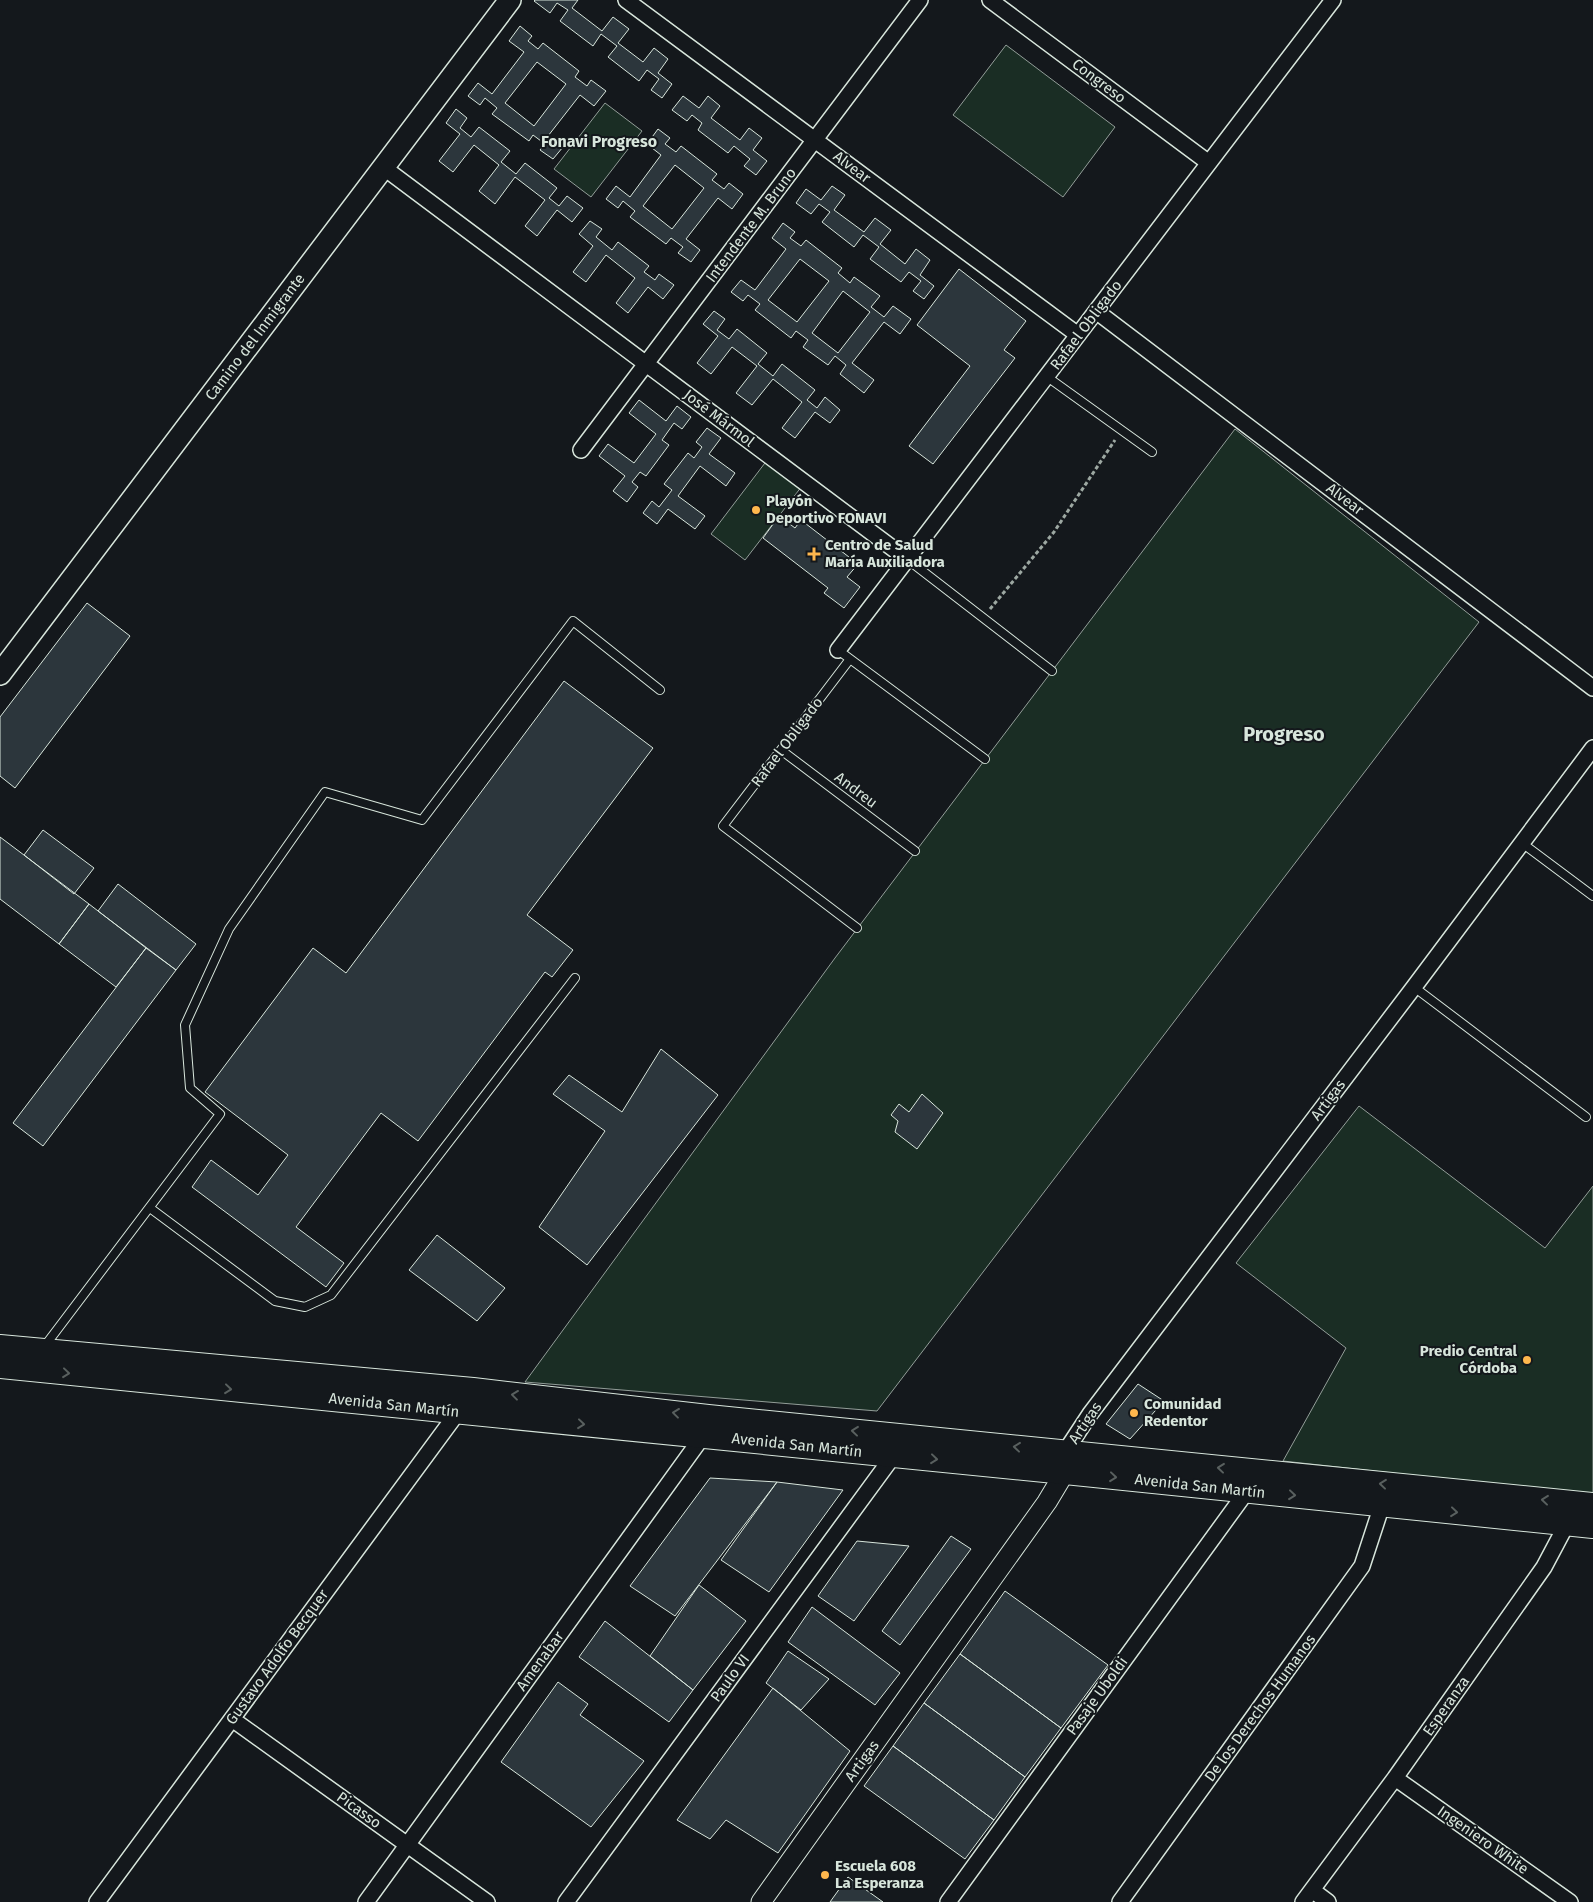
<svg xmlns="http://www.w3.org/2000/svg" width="1593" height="1902" viewBox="0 0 1593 1902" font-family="'Fira Sans',sans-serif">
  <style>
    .green { fill: #1a2d24; stroke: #939e99 }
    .building { fill: #2c363c; stroke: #d8e6dc; fill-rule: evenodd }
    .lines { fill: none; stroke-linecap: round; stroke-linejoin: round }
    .service-casing { stroke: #d8e6dc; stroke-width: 10 }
    .minor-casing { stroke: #d8e6dc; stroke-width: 18 }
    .tertiary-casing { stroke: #d8e6dc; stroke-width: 21 }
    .secondary-casing { stroke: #d8e6dc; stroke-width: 24 }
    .primary-casing { stroke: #d8e6dc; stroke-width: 26 }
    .path { stroke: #9da8a2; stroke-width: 3; stroke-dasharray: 4 2.5; stroke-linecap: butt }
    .service { stroke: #14181c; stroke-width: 8 }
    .minor { stroke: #14181c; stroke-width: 15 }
    .tertiary { stroke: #14181c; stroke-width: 19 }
    .secondary { stroke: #14181c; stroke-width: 21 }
    .primary { stroke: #14181c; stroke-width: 24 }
    .oneway { stroke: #59605f }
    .poi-dot { fill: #ffb74d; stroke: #14181c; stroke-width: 2 }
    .labels { text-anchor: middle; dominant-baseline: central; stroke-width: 4; stroke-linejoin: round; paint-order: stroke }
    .street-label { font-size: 15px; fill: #d8e6dc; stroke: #14181c }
    .poi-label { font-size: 15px; font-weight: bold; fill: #d8e6dc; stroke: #14181c; text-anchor: start }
    .neighbourhood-label { font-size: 16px; font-weight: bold; fill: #d8e6dc; stroke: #14181c }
    .district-label { font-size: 20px; font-weight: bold; fill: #d8e6dc; stroke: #14181c }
  </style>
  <rect width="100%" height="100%" fill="#14181c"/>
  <!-- green -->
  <path class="green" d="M1006,45L1115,127L1063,197L953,115Z
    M605,103L642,131L591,197L554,169Z
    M1235,429L1479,622L877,1411L525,1382L835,958Z
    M768,459L802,486L745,560L711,534Z
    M1359,1106L1545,1248L1593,1186V1495L1283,1461L1346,1348L1236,1263Z"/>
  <!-- building -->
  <path class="building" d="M535,0H578L572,8L602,31L613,17L629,29L618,43L643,62L654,48L668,59L658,73L672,84L662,98L651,90L659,79L647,70L639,81L608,57L617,46L601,34L593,46L560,21L568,10L557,3L550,13L534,1Z
    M520,26L532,36L528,41L538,49L543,43L579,71L575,77L587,86L591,80L606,91L594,106L580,95L548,136L563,147L553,159L540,150L545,144L533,135L529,141L492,114L497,108L485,98L480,105L468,96L478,83L492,94L524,52L509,41ZM537,62L566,84L534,126L505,103Z
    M683,96L699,108L708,96L720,106L711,118L740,140L749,128L762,138L753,150L767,161L756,175L744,166L750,159L734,146L728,153L698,130L702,123L692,115L687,121L672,110Z
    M456,109L467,118L460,128L471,137L479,127L510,151L501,162L516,174L525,163L557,188L549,198L559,206L567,196L583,208L572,222L557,210L537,236L525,226L545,200L515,177L495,204L479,191L499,165L474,145L453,172L439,161L460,134L446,123Z
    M658,129L670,138L665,144L676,152L681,146L717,174L712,180L724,189L729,183L743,194L732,209L718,198L686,239L700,250L691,262L678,253L683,247L671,238L666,244L630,217L635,211L623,201L618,208L606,199L616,186L630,197L661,155L647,144ZM675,165L704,188L672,229L643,206Z
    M832,186L845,195L834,210L864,232L875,218L891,230L880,244L905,264L916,249L930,260L920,275L934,286L924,299L913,291L921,281L909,272L901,282L870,259L879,247L863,235L854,247L822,222L830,212L819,204L811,214L796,203L806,189L821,200Z
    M590,221L602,229L596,237L612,250L618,242L649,266L644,272L655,280L659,274L674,285L663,299L648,287L628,313L616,303L635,278L606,255L586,282L573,272L593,246L579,234Z
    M783,223L795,232L790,238L801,246L806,240L842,268L838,273L850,283L854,277L880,296L871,307L884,317L893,306L911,319L900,334L884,322L852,363L874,380L864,393L840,374L846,365L835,356L828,365L803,347L808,340L796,331L791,338L755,310L760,304L748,295L743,301L731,292L741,280L755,290L786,249L772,238ZM800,259L829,281L797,322L768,300ZM843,291L870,312L838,353L812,333Z
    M959,269L1026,321L1004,350L1015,358L933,464L909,446L970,366L917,325Z
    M714,311L725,319L717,330L729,339L737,329L767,353L758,364L773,376L782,364L815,390L807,400L817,408L825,397L840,410L830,423L815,412L795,438L782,428L802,402L773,379L752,405L736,393L757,366L732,347L711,374L697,363L718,336L703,324Z
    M639,400L666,421L677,406L691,417L682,429L674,423L662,440L669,445L646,476L640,472L632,482L638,487L627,502L613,491L625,476L599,456L608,444L634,463L656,434L629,413Z
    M707,428L721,438L709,454L735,473L726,486L700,466L678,496L705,516L695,529L668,509L657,524L643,513L652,501L659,507L672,490L664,484L688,453L694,458L702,447L696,442Z
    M779,516L795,528L801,520L858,564L847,577L860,587L844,608L824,593L828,588L763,538Z
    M87,603L130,636L15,788L0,776V717Z
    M564,681L653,748L527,915L573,950L552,977L545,972L418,1141L381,1113L296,1227L344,1263L326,1287L192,1187L211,1160L258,1195L288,1155L205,1092L313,948L346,973Z
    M43,830L94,868L74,894L24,855Z
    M0,837L89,904L59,944L0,899Z
    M118,884L196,944L176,970L98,911Z
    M89,904L146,948L116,987L59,944Z
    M146,948L176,970L43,1146L13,1123Z
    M661,1049L718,1095L587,1265L539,1227L605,1131L553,1094L569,1075L622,1112Z
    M922,1094L943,1113L917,1149L895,1132L898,1121L891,1115L899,1104L909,1112Z
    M437,1235L505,1288L477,1321L409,1270Z
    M1138,1384L1164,1401L1130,1439L1106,1424Z
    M710,1478L777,1482L675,1616L630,1586Z
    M777,1482L843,1490L769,1592L721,1560Z
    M951,1536L971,1549L900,1645L882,1631Z
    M857,1541L909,1546L854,1621L818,1596Z
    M699,1585L746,1621L693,1690L650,1656Z
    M1005,1591L1108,1665L1061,1728L960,1654Z
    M812,1607L900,1673L875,1705L788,1642Z
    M605,1621L693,1690L669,1722L579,1657Z
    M788,1651L829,1679L801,1710L766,1683Z
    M960,1654L1061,1728L1025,1777L924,1703Z
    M558,1682L588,1704L580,1715L644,1761L591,1827L501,1762Z
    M773,1688L850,1751L778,1853L726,1820L710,1839L677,1820Z
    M924,1703L1025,1777L994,1820L893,1746Z
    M893,1746L994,1820L965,1859L864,1786Z
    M848,1877L883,1902H830Z"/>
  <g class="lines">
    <!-- service casing -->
    <g class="service-casing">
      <path id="service" d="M1046,376L1152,452
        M907,559L1052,671
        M838,650L985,759
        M850,659L723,826L857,928
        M781,750L915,851
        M1522,843L1593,896
        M1414,987L1586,1117
        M150,1208L275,1301L305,1307L331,1295L575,978
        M44,1347L220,1114L190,1088L185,1025L229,929L325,792L422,820L573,621L660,690"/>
    </g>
    <!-- minor casing -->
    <g class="minor-casing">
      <path id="minor" d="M626,0L1078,335
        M990,0L1209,163
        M383,167L907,559
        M1096,311L1593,688
        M581,450L920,0
        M838,650L1333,0
        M1065,1452L1090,1414L1414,987L1593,748
        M232,1719L487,1902
        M1395,1778L1570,1902
        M1312,1890L1328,1902
        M97,1902L461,1408
        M366,1902L703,1436L704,1430
        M566,1902L894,1455
        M948,1902L1247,1491
        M1120,1902L1362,1566L1382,1505
        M1303,1902L1395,1778L1544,1567L1570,1518"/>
    </g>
    <!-- tertiary casing -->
    <g class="tertiary-casing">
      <path id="tertiary" d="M761,1902L1047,1502L1065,1472V1461"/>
    </g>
    <!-- secondary casing -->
    <g class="secondary-casing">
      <path id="secondary" d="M0,674L510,0"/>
    </g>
    <!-- primary casing -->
    <g class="primary-casing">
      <path id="primary" d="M0,1347L473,1390L708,1417L1593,1505
        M0,1366L1065,1472L1593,1526"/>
    </g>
    <!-- path -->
    <path class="path" d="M990,609L1054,532L1115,440"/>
    <!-- service -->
    <use href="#service" class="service"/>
    <!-- minor -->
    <use href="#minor" class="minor"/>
    <!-- tertiary -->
    <use href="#tertiary" class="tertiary"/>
    <!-- secondary -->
    <use href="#secondary" class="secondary"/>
    <!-- primary -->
    <use href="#primary" class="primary"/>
  </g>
  <!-- one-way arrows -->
  <defs><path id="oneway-chevron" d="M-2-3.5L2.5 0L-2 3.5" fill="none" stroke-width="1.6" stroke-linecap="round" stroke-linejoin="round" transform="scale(1.25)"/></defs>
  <g class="oneway">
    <use href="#oneway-chevron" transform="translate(66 1373) rotate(6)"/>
    <use href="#oneway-chevron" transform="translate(228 1389) rotate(6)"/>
    <use href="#oneway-chevron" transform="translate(515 1395) rotate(-173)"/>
    <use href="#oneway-chevron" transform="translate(676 1413) rotate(-173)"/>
    <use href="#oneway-chevron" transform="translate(581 1424) rotate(6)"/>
    <use href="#oneway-chevron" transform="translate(855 1431) rotate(-174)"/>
    <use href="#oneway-chevron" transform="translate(1017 1447) rotate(-174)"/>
    <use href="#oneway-chevron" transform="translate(934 1459) rotate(6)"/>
    <use href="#oneway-chevron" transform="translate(1221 1468) rotate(-174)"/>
    <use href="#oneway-chevron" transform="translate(1113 1477) rotate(6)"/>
    <use href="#oneway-chevron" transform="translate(1383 1484) rotate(-174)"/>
    <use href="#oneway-chevron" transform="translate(1292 1495) rotate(6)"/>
    <use href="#oneway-chevron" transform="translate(1545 1500) rotate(-174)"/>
    <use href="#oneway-chevron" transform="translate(1454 1512) rotate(6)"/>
  </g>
  <!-- markers -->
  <g class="poi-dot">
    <circle cx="756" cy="510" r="5"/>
    <path d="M811.5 546.5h5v5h5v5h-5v5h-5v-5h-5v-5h5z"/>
    <circle cx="1527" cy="1360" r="5"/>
    <circle cx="1134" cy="1413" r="5"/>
    <circle cx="825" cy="1875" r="5"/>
  </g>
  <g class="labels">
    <!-- street labels -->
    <g class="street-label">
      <text transform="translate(1099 81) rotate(37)">Congreso</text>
      <text transform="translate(852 167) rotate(37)">Alvear</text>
      <text transform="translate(751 225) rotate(-53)">Intendente M. Bruno</text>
      <text transform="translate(1086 325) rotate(-53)">Rafael Obligado</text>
      <text transform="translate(255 337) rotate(-53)">Camino del Inmigrante</text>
      <text transform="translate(719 418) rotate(37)">José Mármol</text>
      <text transform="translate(1345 499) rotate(37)">Alvear</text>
      <text transform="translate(787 742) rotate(-53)">Rafael Obligado</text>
      <text transform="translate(856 790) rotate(37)">Andreu</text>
      <text transform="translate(1328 1100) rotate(-53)">Artigas</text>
      <text transform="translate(394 1405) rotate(6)">Avenida San Martín</text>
      <text transform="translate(1085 1423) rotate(-56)">Artigas</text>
      <text transform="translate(797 1445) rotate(6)">Avenida San Martín</text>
      <text transform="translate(1200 1486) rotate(6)">Avenida San Martín</text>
      <text transform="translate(277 1657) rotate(-54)">Gustavo Adolfo Becquer</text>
      <text transform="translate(540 1661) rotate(-54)">Amenabar</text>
      <text transform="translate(730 1678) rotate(-54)">Paulo VI</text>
      <text transform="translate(1097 1696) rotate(-54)">Pasaje Uboldi</text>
      <text transform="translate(1446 1706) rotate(-55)">Esperanza</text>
      <text transform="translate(1260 1708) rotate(-54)">De los Derechos Humanos</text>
      <text transform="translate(862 1761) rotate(-54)">Artigas</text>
      <text transform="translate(359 1810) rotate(36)">Picasso</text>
      <text transform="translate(1483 1840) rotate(35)">Ingeniero White</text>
    </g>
    <!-- poi labels -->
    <g class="poi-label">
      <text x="766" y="501">Playón<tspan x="766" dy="17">Deportivo FONAVI</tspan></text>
      <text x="825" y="545">Centro de Salud<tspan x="825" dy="17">María Auxiliadora</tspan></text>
      <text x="1517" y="1351" text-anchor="end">Predio Central<tspan x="1517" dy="17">Córdoba</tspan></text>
      <text x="1144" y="1404">Comunidad<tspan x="1144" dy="17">Redentor</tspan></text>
      <text x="835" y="1866">Escuela 608<tspan x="835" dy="17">La Esperanza</tspan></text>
    </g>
    <!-- neighbourhood labels -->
    <g class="neighbourhood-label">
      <text x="599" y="141">Fonavi Progreso</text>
    </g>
    <!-- district labels -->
    <g class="district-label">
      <text x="1284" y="734">Progreso</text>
    </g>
  </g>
</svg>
